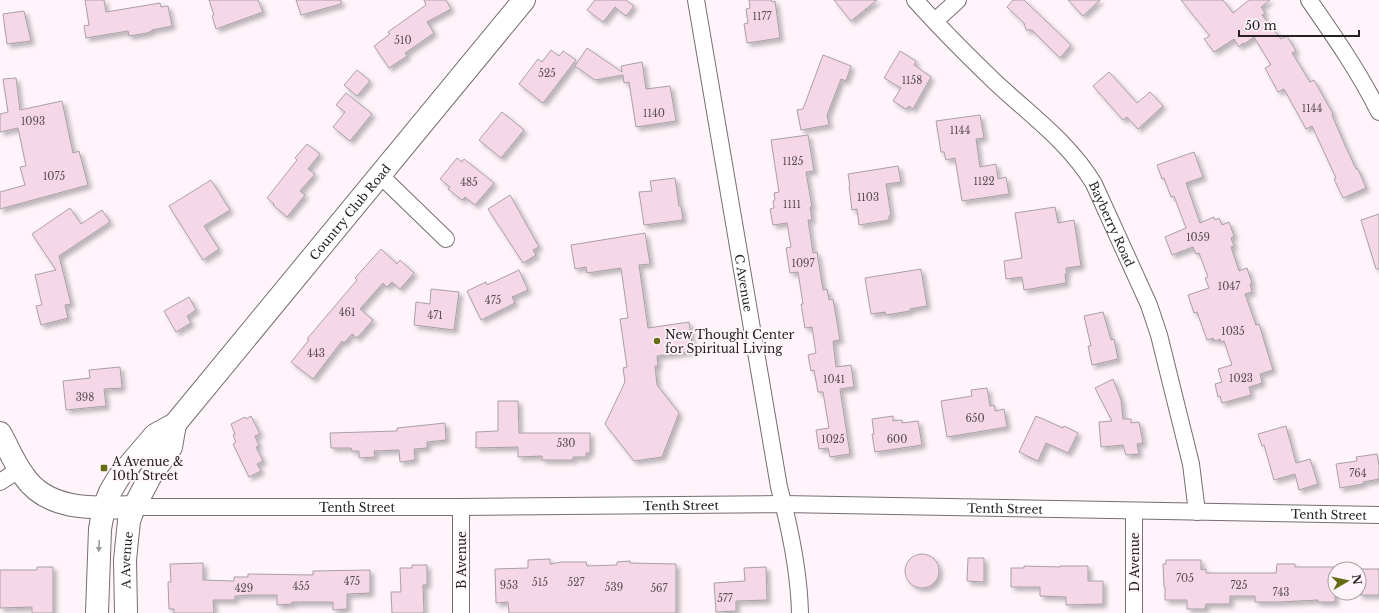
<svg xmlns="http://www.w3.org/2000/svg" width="1379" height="613" viewBox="0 0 1379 613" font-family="'Libre Baskerville',serif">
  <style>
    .building { fill: #f6d7e7; stroke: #a9a0a5; filter: url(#shadow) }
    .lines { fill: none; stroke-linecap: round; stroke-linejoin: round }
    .street-casing { stroke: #766e72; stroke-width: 18 }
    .secondary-casing { stroke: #766e72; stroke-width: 24 }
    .primary-casing { stroke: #766e72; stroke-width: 24 }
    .street { stroke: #fff; stroke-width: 16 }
    .secondary { stroke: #fff; stroke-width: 22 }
    .primary { stroke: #fff; stroke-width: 22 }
    .oneway { fill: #9d9b9c }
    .poi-dot { fill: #656d14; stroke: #fef4f9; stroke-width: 1.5 }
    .labels { text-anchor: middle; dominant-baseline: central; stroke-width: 3.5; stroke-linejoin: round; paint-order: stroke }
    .number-label { font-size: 10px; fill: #594e54 }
    .street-label { font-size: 12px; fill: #252123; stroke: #fef4f9 }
    .poi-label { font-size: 12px; fill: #252123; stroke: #fef4f9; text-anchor: start }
  </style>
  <defs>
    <filter id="shadow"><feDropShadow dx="3.5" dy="3.5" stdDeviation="2" flood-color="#0004"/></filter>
  </defs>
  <rect width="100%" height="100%" fill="#fef4f9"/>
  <!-- building -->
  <path class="building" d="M85,0H104L106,12L160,3L161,7L168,6L172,26L152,30V31L147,33L129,36L128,31L86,38L84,26L89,25Z
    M209,0H258L263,12L216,29L212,16L214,15Z
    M296,0H341V4L301,15Z
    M424,0H446L451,9L427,22L434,33L405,53L407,56L389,68L374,46L390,34L388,32L426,5Z
    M595,0H626L634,6L626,16L615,7L603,22L587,10Z
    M749,0H771L772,2L775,1L780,38L747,43L744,24L748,23L746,9L750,8Z
    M834,0H877L851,21Z
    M1013,0H1024L1071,45L1060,58L1032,30H1026L1024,23L1007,7Z
    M1068,0H1100L1083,16Z
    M1181,0H1223L1233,13L1249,0H1270L1261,7L1265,13L1262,15L1281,39L1287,36L1296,51L1292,53L1310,82L1314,80L1333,114L1332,115L1344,143L1356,169H1358L1366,188L1343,198L1334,179L1336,178L1312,126L1306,129L1284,89L1278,92L1265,68L1271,65L1254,37L1244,44L1243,43L1239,47L1234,39L1214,52L1204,39L1210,36Z
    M24,11L31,41L7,44L3,14Z
    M587,48L622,72L621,66L642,62L646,89L670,86L676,121L636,127L629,82L624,83L623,75L595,80L575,66Z
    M551,50L559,56L563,51L576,60L543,103L519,84L538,59L542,62Z
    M900,51L916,61L914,65L931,77L913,109L909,106L906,109L893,101L901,88L884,78Z
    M823,55L851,66L846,81L841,79L827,115L829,125L801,130L797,110L803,109Z
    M357,70L370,81L357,96L344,85Z
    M1109,72L1137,103L1150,92L1163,106L1138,129L1127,117L1123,120L1093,86Z
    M16,78L20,110L62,101L73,153L79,151L88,185L0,209V192L25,185L20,167L26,166L18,128L0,132V114L8,112L3,79Z
    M346,93L372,114L350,141L333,127L345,112L336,105Z
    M502,112L524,130L501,158L479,140Z
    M980,115L984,138L976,139L980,167L996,164L998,179L1006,177L1009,194L962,201L955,158L946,160L944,152H941L936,121Z
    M808,135L814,171L806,172L812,207H810L812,220H808L813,253L817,252L823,290L827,289L829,300L833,299L840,340L833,341L836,367L851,365L854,387L840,389L850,454L830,457L828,448L819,449L816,430L829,428L823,392H818L814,370L811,371L808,355L816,353L812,327L805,328L801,304H803L798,272L790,273L786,248L791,247L787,223L773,225L770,209L774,208L773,201L775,200L774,193L779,192L771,140Z
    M307,144L320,154L308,169L315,174L300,191L305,195L287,217L273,205L274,204L267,198L297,160L295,158Z
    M1194,152L1203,177L1186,183L1200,223L1214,217L1215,220L1219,218L1222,225L1229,222L1234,236L1231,238L1234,246L1231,247L1239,271L1247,268L1252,283L1250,284L1252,292L1245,294L1256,325L1259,324L1273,370L1260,374L1262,383L1249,387L1251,395L1222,403L1220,396L1218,397L1215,384L1222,382L1218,369L1232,365L1224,341L1221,342L1220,339L1214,341L1213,338L1207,340L1197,312L1194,313L1188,295L1209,288L1205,278L1208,277L1199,253L1196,254L1193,247L1172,255L1165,237L1186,228L1174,196L1171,197L1164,178L1162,179L1157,165Z
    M457,158L462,162L464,159L494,183L475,205L465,197L462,200L448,189L450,187L440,179Z
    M898,166L901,182L886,184L891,215L889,216V220L859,225L857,209L852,210L849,186H850L848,174Z
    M675,178L679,206H681L683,220L644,225L639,192L652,191L650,181Z
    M211,180L230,210L204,226L219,249L203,260L169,206Z
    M510,195L539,247L533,250L536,255L523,263L488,209Z
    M1055,207L1058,223L1074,220L1081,266L1066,268L1067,274H1065L1066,283L1024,290L1022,277L1006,279L1004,261L1022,258L1015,213Z
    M70,208L81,224L102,210L110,222L59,256L71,304L65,305L68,318L41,325L36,306L42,305L35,275L56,270L32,234Z
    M1379,214V269H1376L1361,220Z
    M645,233L650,264L639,265L648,328L689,322L693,351L657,356L658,366H655L657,385L679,413L662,457L634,461L605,424L625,382L623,368L627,367L620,319L628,318L621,268L587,273L586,267L575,269L571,245Z
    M381,249L397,264L400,260L414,273L400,289L392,282L387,287L383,283L360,309L373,320L357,338L352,334L344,343L342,341L313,379L291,362L309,340L307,339L357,280L355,278Z
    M921,269L927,306L910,309V311L886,315L885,312L871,314L865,278Z
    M519,270L528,290L512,297L515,303L481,320L467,291L486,282L487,285Z
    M431,289L459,292L454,330L414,325L416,302L430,304Z
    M189,297L196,310L187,316L191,323L176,332L164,311Z
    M1103,312L1111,340L1114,339L1118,359L1092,365L1088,346H1091L1084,316Z
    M120,367L122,388L104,389L106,406L66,410L63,381L90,378L89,370Z
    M1113,379L1121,400L1123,419H1131V423L1139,422L1143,443L1137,444L1139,454L1126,455L1123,445L1101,447L1099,422L1112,421L1095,388Z
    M987,388L990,406L994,405L995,411L1004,409L1007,427L947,437L941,401L972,396L971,390Z
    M498,401H518L519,433H590V453H586V457H573V460H542V456L518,457V447L476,448V432L498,431Z
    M251,416L260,434L255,436L259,446L256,447L263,461L257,464L261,471L249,477L233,444L236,442L233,435L235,434L231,424L245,417L246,419Z
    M893,416V421L902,420V423L918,421L922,445L875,452L872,434H874L872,419Z
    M1036,416L1063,428L1064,426L1078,433L1068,453L1046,443L1038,461L1019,452Z
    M445,423L446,440L427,442V448L414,449L415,460L400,462L399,450L374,451L375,457L359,458V451H352L351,448H331L330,433L397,431V428Z
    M1286,426L1296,463L1310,459L1318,484L1299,490L1295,474L1274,480L1264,445L1262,446L1258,434Z
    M1377,454L1379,466V479L1363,482V484L1340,488L1336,464L1357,461L1356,457Z
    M905 571a17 17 0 1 1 34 0a17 17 0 1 1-34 0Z
    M968,558H984V582L967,581Z
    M550,559V564L562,562H586L587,566L617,565V562L630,561V563L676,564V613H509L508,602L496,603L495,569L528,568V560Z
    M1166,560H1201V570L1206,569V573H1276L1277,564H1295V567H1335V602H1318V600L1278,602H1255V596H1230V604H1206L1205,609H1187V600H1165V587H1164L1163,564H1166Z
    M203,563V580L234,581V577H248V574L313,575V571L370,570V593L347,594V609L333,610V602H292V604L277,605V595H249L235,596V600H213L214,613H174V609H169L168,582H171L170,564Z
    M412,565H427V585H423L424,613H392L391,592H401L400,568H412Z
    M1024,566L1060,567V566H1088V581H1103V604L1066,605V597L1040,596V587H1011V568H1024Z
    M37,567H53V613H32V607L0,608V570H37Z
    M766,567L767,600L736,601V611L716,612L714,583L745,581L744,568Z
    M1359,569H1379V595H1359Z"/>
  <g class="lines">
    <!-- street casing -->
    <g class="street-casing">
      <g id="street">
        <path id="s1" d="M696,0L779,487C790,528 799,570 800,613"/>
        <path id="s2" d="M915,0C940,28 967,55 994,81C1029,114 1069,142 1094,184L1149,305L1159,335L1191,464L1197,512"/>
        <path d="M1309,0C1334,36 1359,72 1379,112"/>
        <path d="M935,21L958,0"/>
        <path d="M381,176L446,239"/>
        <path d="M0,482L20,469"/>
        <path id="s3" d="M134,507H461L783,504L1379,515"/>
        <path d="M461,507V613"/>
        <path d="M1134,511V613"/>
      </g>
    </g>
    <!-- secondary casing -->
    <g class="secondary-casing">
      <path id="secondary" d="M0,433C8,447 14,463 24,476C48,512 97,508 134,507"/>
    </g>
    <!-- primary casing -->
    <g class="primary-casing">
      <g id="primary">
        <path id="s4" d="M97,613L100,529L104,507L110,492L119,477L155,435L175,424L524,0"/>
        <path id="s5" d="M126,613L125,560L129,521L134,507L151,475L171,447L175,424"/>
      </g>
    </g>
    <!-- street -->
    <use href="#street" class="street"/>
    <!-- secondary -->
    <use href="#secondary" class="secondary"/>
    <!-- primary -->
    <use href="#primary" class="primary"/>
  </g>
  <!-- one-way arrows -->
  <defs><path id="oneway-solid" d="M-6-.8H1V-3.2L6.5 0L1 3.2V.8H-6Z"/></defs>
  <use class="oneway" href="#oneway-solid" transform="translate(99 546) rotate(93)"/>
  <!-- markers -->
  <g class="poi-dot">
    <circle cx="657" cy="341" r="4"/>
    <rect x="100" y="464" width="8" height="8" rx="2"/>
  </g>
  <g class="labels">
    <!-- number labels -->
    <g class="number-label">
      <text x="762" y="16">1177</text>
      <text x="403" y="40">510</text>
      <text x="547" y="73">525</text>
      <text x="912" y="80">1158</text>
      <text x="1312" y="108">1144</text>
      <text x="654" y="113">1140</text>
      <text x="33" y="121">1093</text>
      <text x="960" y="130">1144</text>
      <text x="793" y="161">1125</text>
      <text x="54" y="176">1075</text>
      <text x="984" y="181">1122</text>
      <text x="469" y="182">485</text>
      <text x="868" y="197">1103</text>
      <text x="792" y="204">1111</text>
      <text x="1198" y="237">1059</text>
      <text x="803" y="263">1097</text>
      <text x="1229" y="286">1047</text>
      <text x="493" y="300">475</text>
      <text x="347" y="312">461</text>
      <text x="435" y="315">471</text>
      <text x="1233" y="331">1035</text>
      <text x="316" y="353">443</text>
      <text x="1241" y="378">1023</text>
      <text x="834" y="379">1041</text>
      <text x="85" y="397">398</text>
      <text x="975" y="418">650</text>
      <text x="833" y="439">1025</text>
      <text x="897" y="439">600</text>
      <text x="566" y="443">530</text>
      <text x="1358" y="473">764</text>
      <text x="1185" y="578">705</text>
      <text x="352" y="581">475</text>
      <text x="540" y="582">515</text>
      <text x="576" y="582">527</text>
      <text x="509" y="585">953</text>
      <text x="1239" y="585">725</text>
      <text x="301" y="586">455</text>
      <text x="614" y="587">539</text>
      <text x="244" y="588">429</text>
      <text x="659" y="588">567</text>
      <text x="1281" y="592">743</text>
      <text x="725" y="598">577</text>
    </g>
    <!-- street labels -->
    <g class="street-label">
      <text stroke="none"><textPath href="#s4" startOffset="493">Country Club Road</textPath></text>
      <text stroke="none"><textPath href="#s2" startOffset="301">Bayberry Road</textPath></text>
      <text stroke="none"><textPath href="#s1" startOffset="287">C Avenue</textPath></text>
      <text stroke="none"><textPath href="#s3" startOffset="547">Tenth Street</textPath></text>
      <text stroke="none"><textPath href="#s3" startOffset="223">Tenth Street</textPath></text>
      <text stroke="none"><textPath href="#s3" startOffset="871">Tenth Street</textPath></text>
      <text stroke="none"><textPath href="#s3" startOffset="1195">Tenth Street</textPath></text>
      <text stroke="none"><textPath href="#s5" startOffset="53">A Avenue</textPath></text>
      <text transform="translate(461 560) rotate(-90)">B Avenue</text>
      <text transform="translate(1134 562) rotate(-90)">D Avenue</text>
    </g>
    <!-- poi labels -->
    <g class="poi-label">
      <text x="665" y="334">New Thought Center<tspan x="665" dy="14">for Spiritual Living</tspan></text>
      <text x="112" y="461">A Avenue &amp;<tspan x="112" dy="14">10th Street</tspan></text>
    </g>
  </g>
  <!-- north arrow -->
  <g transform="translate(1347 581) rotate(81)"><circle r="19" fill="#fef4f9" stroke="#a7a0a3"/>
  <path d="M0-3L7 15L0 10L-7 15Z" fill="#656d14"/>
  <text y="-6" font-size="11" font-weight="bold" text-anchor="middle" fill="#252123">N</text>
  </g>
  <!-- scale -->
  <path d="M1239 30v6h120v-6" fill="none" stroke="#252123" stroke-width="2"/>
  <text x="1245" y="30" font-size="12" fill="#252123" stroke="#fef4f9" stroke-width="3" paint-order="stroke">50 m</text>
</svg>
